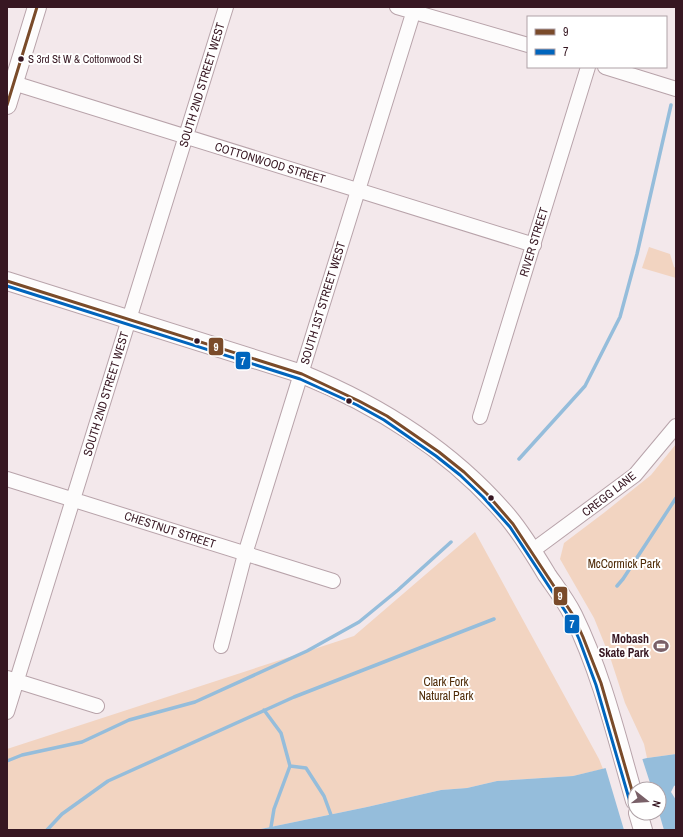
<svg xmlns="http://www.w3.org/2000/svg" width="683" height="837" viewBox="0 0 683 837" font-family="'Archivo Narrow',sans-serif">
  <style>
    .green { fill: #f2d4c1 }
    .water { fill: #95bddb; fill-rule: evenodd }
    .pier { fill: #f3e8eb }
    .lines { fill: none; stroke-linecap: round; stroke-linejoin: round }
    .stream { stroke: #95bddb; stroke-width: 3.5 }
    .minor-casing { stroke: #b8a3aa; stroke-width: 16 }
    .major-casing { stroke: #b8a3aa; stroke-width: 20 }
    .minor { stroke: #fdfcfc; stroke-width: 14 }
    .major { stroke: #fdfcfc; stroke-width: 18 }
    .bus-1-casing { stroke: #fff; stroke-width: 6 }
    .bus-2-casing { stroke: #fff; stroke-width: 6 }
    .bus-1 { stroke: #7a4b2a; stroke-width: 3 }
    .bus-2 { stroke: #0065bd; stroke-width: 3 }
    .bus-dot { fill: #371722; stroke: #fff; stroke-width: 1.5 }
    .labels { text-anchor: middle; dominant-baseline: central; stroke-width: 4; stroke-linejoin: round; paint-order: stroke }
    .bus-label { font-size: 11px; fill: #371722; stroke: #fff; text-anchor: start }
    .street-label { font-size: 12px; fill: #371722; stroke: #fff }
    .park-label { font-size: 12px; fill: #4d2905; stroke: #fff }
    .poi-label { font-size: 12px; font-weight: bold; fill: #371722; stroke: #fff; text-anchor: end }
    .line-badge { stroke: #fff; stroke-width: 1.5 }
    .badge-label { font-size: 11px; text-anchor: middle; font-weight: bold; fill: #fff }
  </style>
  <rect width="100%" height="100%" fill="#f3e8eb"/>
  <!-- green -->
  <path class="green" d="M649,247L670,254L674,267L676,268V278L642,268Z
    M676,444V754L647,758L644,744L625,703L611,660L594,618L560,559L564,543L605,512L651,475Z
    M475,532L599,759L603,769L573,776L497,781L467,788L441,790L367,807L256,830H7V749L354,636Z"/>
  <!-- water -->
  <path class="water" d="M676,754V785L674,786L671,792L676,800V830H256L367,807L441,790L467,788L497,781L573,776L647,758ZM635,789H659V813H635Z"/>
  <!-- pier -->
  <path class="pier" d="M642,758L652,789H635V813H659L664,830H624L605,766Z"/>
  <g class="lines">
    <!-- stream -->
    <path class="stream" d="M519,459L585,386L620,317L637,254L671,105
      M617,586L623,579L676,498
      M264,710L281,733L290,766L274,809L271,827
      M7,761L22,755L82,742L129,720L195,702L307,651L359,622L398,590L451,542
      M290,766L306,768L324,796L331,815
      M47,830L62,814L108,781L294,697L494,619"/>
    <!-- minor casing -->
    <g class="minor-casing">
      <path id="minor" d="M397,7L528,45
        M605,67L676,89
        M7,81L534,245
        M480,417L588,67
        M7,479L333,581
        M532,551L635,475L676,426
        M221,646L245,554L415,7
        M7,678L97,706
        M7,712L226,7"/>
    </g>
    <!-- major casing -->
    <g class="major-casing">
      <path id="major" d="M7,105L37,7
        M7,281L302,374C380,406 453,452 508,517C523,535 535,555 547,575C556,588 566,601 573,615C602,674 617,739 635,801
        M638,813L643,830"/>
    </g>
    <!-- minor -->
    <use href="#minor" class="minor"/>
    <!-- major -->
    <use href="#major" class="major"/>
    <!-- bus-1 casing -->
    <g class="bus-1-casing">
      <path id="bus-1" d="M7,105L37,7
        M7,281L302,374L359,401L387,416L439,452L464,472L487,494L513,524L573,615L583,637L601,683L635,801"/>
    </g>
    <!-- bus-2 casing -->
    <g class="bus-2-casing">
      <path id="bus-2" d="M7,286L300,379L357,405L384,420L436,456L460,475L483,497L510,527L569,617L579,639L596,685L630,802"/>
    </g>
    <!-- bus-1 -->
    <use href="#bus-1" class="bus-1"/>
    <!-- bus-2 -->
    <use href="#bus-2" class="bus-2"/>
  </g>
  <!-- icons -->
  <defs>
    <g id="stadium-bare" transform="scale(1.2)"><path d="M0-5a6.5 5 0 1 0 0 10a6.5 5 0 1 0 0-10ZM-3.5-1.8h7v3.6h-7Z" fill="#796068" stroke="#fff" stroke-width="2.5" paint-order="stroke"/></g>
  </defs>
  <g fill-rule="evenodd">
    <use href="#stadium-bare" x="661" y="646"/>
  </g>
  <!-- markers -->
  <g class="bus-dot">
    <circle cx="21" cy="59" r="3.5"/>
    <circle cx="197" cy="341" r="3.5"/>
    <circle cx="349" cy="401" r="3.5"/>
    <circle cx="491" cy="498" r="3.5"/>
  </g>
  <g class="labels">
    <!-- bus labels -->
    <g class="bus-label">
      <text x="28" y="59">S 3rd St W &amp; Cottonwood St</text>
    </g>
    <!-- street labels -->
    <g class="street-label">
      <text transform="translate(202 85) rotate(-73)">SOUTH 2ND STREET WEST</text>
      <text transform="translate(270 163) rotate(17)">COTTONWOOD STREET</text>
      <text transform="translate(534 242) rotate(-73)">RIVER STREET</text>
      <text transform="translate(323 303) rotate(-73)">SOUTH 1ST STREET WEST</text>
      <text transform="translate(106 394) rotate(-73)">SOUTH 2ND STREET WEST</text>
      <text transform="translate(609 494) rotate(-38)">CREGG LANE</text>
      <text transform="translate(170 530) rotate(18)">CHESTNUT STREET</text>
    </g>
    <!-- park labels -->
    <g class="park-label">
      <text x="624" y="564">McCormick Park</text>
      <text x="446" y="682">Clark Fork<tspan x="446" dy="14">Natural Park</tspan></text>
    </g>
    <!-- poi labels -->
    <g class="poi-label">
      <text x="649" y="639">Mobash<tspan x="649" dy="14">Skate Park</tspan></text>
    </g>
  </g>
  <g class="line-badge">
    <rect x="208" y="337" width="16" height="19" rx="4" fill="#7a4b2a"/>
    <rect x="235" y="351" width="16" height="19" rx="4" fill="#0065bd"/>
    <rect x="553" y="586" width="15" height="20" rx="4" fill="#7a4b2a"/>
    <rect x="564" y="614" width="16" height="20" rx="4" fill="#0065bd"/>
  </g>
  <g class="badge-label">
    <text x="216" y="351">9</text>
    <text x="243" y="365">7</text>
    <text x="560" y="600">9</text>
    <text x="572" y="628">7</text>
  </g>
  <!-- border -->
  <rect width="683" height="837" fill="none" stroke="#371722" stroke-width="16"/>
  <!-- legend -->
  <rect x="527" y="16" width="140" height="52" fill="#ffffff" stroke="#afa2a7"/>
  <rect x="535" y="29" width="20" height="6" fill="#7a4b2a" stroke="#afa2a7"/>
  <text x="563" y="36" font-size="12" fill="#371722">9</text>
  <rect x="535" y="49" width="20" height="6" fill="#0065bd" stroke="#afa2a7"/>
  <text x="563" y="56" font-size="12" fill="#371722">7</text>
  <!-- north arrow -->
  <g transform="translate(647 801) rotate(107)"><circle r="19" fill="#ffffff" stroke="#afa2a7"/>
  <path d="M0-3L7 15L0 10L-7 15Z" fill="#796068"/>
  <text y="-6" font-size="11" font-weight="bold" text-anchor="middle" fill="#371722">N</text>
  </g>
</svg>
